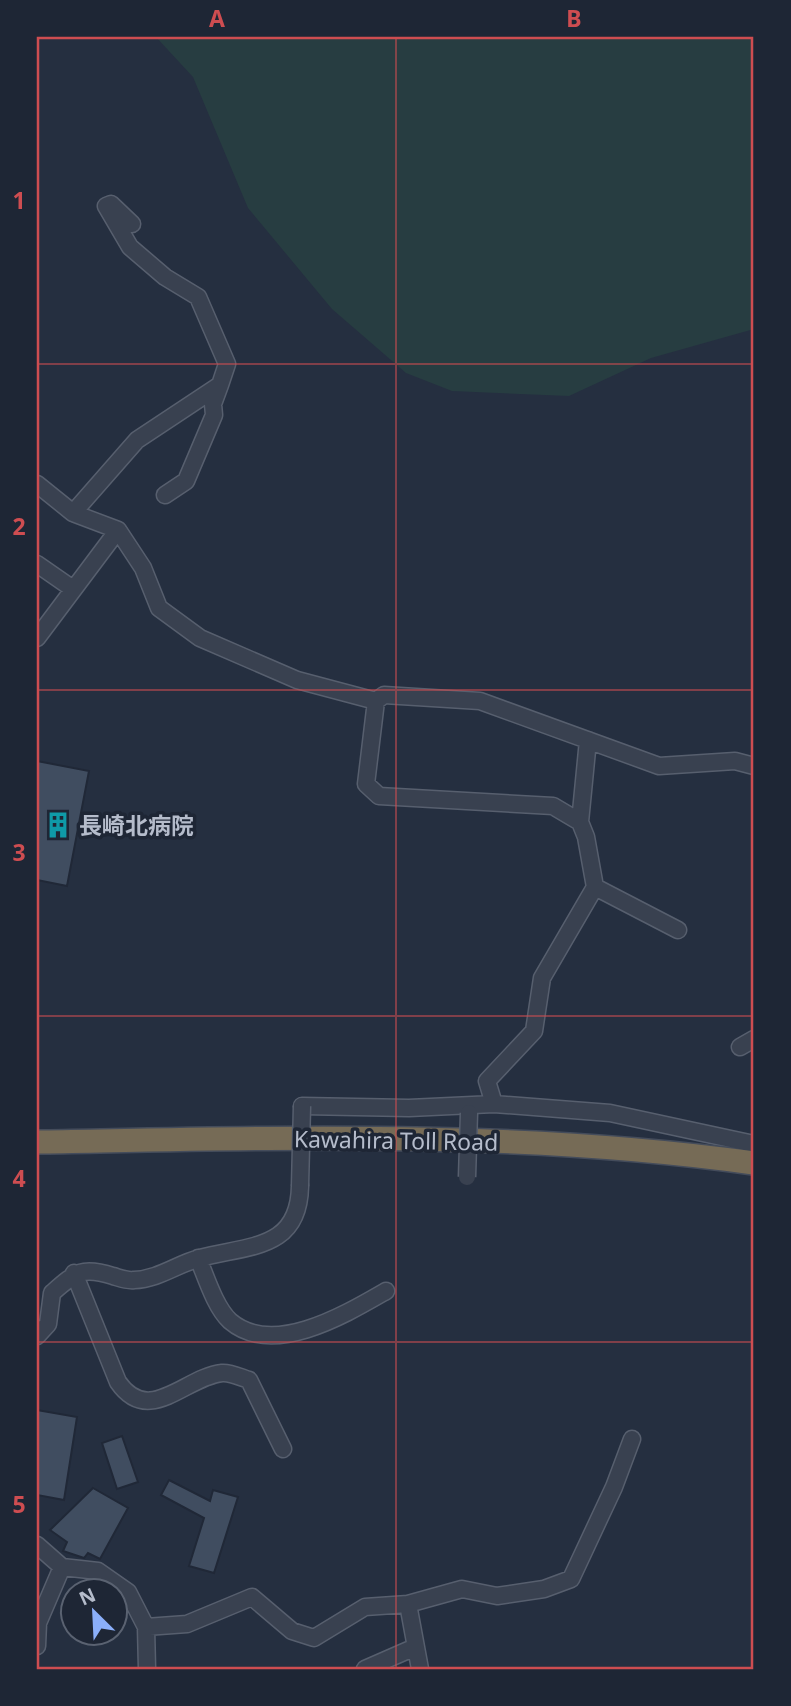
<svg xmlns="http://www.w3.org/2000/svg" width="791" height="1706" viewBox="0 0 791 1706" font-family="'Noto Sans','Noto Sans JP',sans-serif">
  <style>
    .green { fill: #273d41 }
    .building { fill: #404d60; stroke: #202837; stroke-width: 2 }
    .lines { fill: none; stroke-linecap: round; stroke-linejoin: round }
    .minor-casing { stroke: #575f6e; stroke-width: 19 }
    .highway-casing { stroke: #444c5b; stroke-width: 26 }
    .minor { stroke: #394150; stroke-width: 16 }
    .highway { stroke: #766b56; stroke-width: 23 }
    .minor-bridge-casing { stroke: #575f6e; stroke-width: 19; stroke-linecap: butt }
    .minor-bridge { stroke: #394150; stroke-width: 16 }
    .grid { fill: none; stroke: #ce4d51; stroke-width: 2; stroke-opacity: 0.55 }
    .labels { text-anchor: middle; dominant-baseline: central; stroke-width: 7; stroke-linejoin: round; paint-order: stroke }
    .poi-label { font-size: 23px; font-weight: bold; fill: #b5bccb; stroke: #1e2635; text-anchor: start }
    .street-label { font-size: 23px; fill: #b5bccb; stroke: #1e2635 }
    .neatline { fill: none; stroke: #ce4d51; stroke-width: 2.5 }
    .grid-label { font-size: 23px; text-anchor: middle; font-weight: bold; fill: #ce4d51 }
  </style>
  <rect width="100%" height="100%" fill="#252f40"/>
  <!-- green -->
  <path class="green" d="M156,37H754V329L651,358L569,396L452,391L406,373L332,309L248,208L193,77Z"/>
  <!-- building -->
  <path class="building" d="M37,761L89,771L67,886L37,880Z
    M37,1410L77,1417L64,1500L37,1495Z
    M122,1436L138,1482L117,1489L102,1443Z
    M169,1480L210,1501L213,1490L238,1497L214,1573L189,1566L204,1518L161,1495Z
    M93,1488L128,1508L100,1559L88,1553L84,1558L63,1551L67,1542L50,1530Z"/>
  <g class="lines">
    <!-- minor casing -->
    <g class="minor-casing">
      <path id="minor" d="M132,224L111,204L106,206L130,247L165,277L198,297L227,364L220,385
        M37,484L73,513L118,530L143,568L159,608L200,638L297,680L376,701L384,695L480,701L659,766L735,761L754,766
        M73,513L137,440L220,385L213,404L214,415L186,481L165,495
        M37,564L73,589
        M37,638L118,530
        M376,701L366,784L379,796L553,806L580,822L586,837L595,887L678,930
        M580,822L588,740
        M595,887L542,978L534,1031L487,1081L494,1104L610,1113L754,1144
        M740,1047L754,1039
        M302,1106L409,1108L494,1104
        M198,1258C206,1277 215,1307 230,1321C273,1358 346,1314 386,1291
        M74,1273L118,1382C149,1427 185,1377 222,1373C230,1372 242,1378 249,1380L283,1449
        M37,1336L48,1324L52,1293C76,1272 82,1266 113,1276C120,1278 127,1281 134,1280C159,1279 177,1264 200,1258C249,1245 299,1250 300,1186
        M37,1545L62,1567L98,1571L128,1592L146,1627L187,1624L252,1597L292,1631L314,1638L365,1607L408,1604L462,1589L497,1596L544,1589L571,1579L614,1487L632,1439
        M408,1604L420,1669
        M146,1627L147,1669
        M37,1646L38,1623L62,1567
        M365,1669L413,1648"/>
    </g>
    <!-- highway casing -->
    <g class="highway-casing">
      <path id="highway" d="M37,1142C276,1138 517,1130 754,1163"/>
    </g>
    <!-- minor -->
    <use href="#minor" class="minor"/>
    <!-- highway -->
    <use href="#highway" class="highway"/>
    <!-- minor-bridge casing -->
    <g class="minor-bridge-casing">
      <path id="minor-bridge" d="M467,1177L469,1113
        M300,1186L302,1106"/>
    </g>
    <!-- minor-bridge -->
    <use href="#minor-bridge" class="minor-bridge"/>
  </g>
  <!-- grid -->
  <path class="grid" d="M396,37V1669M37,364H754M37,690H754M37,1016H754M37,1342H754"/>
  <!-- icons -->
  <defs>
    <g id="building-bare" transform="scale(2.1)"><path d="M-4-6H4V6H1V3H-1V6H-4ZM-2.5-4.3h1.7v1.8h-1.7ZM.8-4.3h1.7v1.8H.8ZM-2.5-1h1.7V.8h-1.7ZM.8-1h1.7V.8H.8Z" fill="#0f9aa8" stroke="#1e2635" stroke-width="2.5" paint-order="stroke"/></g>
  </defs>
  <g fill-rule="evenodd">
    <use href="#building-bare" x="58" y="825"/>
  </g>
  <g class="labels">
    <!-- poi labels -->
    <g class="poi-label">
      <text x="79" y="825">長崎北病院</text>
    </g>
    <!-- street labels -->
    <g class="street-label">
      <text transform="translate(396 1140) rotate(1)">Kawahira Toll Road</text>
    </g>
  </g>
  <!-- border -->
  <rect width="791" height="1706" fill="none" stroke="#1e2635" stroke-width="77"/>
  <!-- north arrow -->
  <g transform="translate(94 1612) rotate(336)"><circle r="33" fill="#1e2635" stroke="#5a6271" stroke-width="2"/>
  <path d="M0-5L12 26L0 18L-12 26Z" fill="#8baffa"/>
  <text y="-10" font-size="19" font-weight="bold" text-anchor="middle" fill="#b5bccb">N</text>
  </g>
  <rect x="38" y="38" width="714" height="1630" class="neatline"/>
  <g class="grid-label">
    <text x="217" y="27">A</text>
    <text x="574" y="27">B</text>
    <text x="19" y="209">1</text>
    <text x="19" y="535">2</text>
    <text x="19" y="861">3</text>
    <text x="19" y="1187">4</text>
    <text x="19" y="1513">5</text>
  </g>
</svg>
